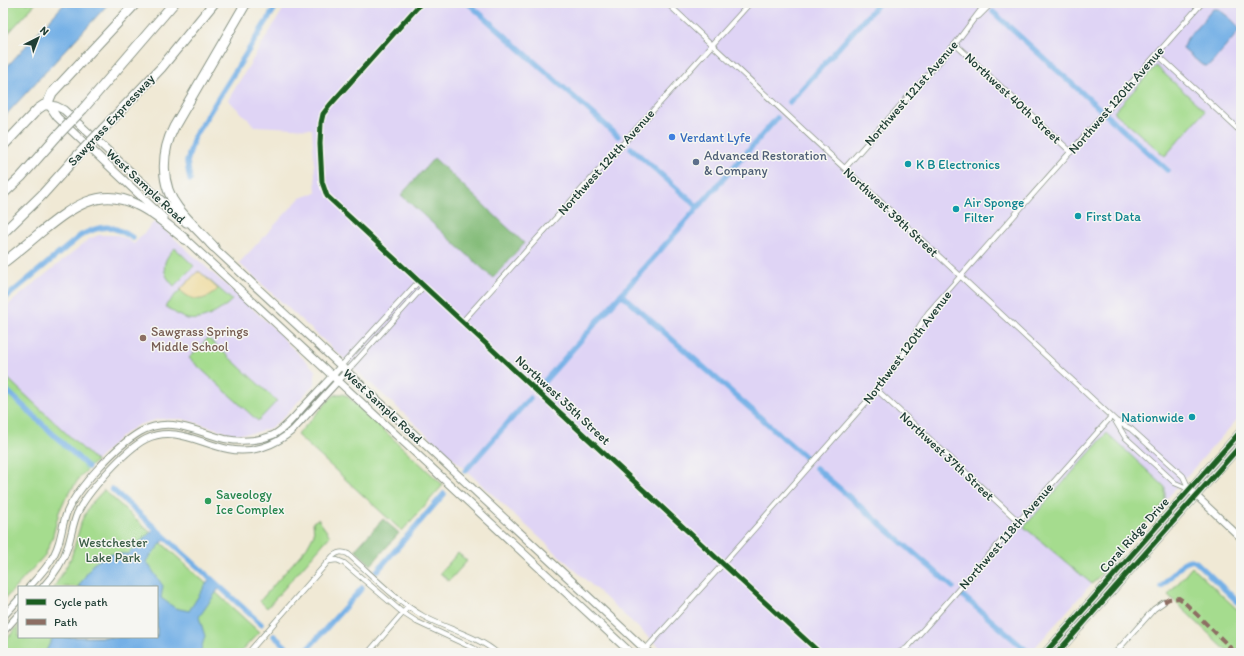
<svg xmlns="http://www.w3.org/2000/svg" width="1244" height="656" viewBox="0 0 1244 656" font-family="Itim,sans-serif">
  <style>
    .built { fill: #dfd4f5 }
    .green { fill: #a5dc8e; stroke: #628c61 }
    .forest { fill: #84bc79; stroke: #527c56 }
    .sand { fill: #eeda9e; stroke: #868c69 }
    .water { fill: #75b0e6; stroke: #4a768d }
    .lines { fill: none; stroke-linecap: round; stroke-linejoin: round }
    .canal { stroke: #75b0e6; stroke-width: 5.5 }
    .minor-casing { stroke: #889384; stroke-width: 6 }
    .tertiary-casing { stroke: #889384; stroke-width: 8 }
    .secondary-casing { stroke: #889384; stroke-width: 9 }
    .primary-casing { stroke: #889384; stroke-width: 9 }
    .motorway-casing { stroke: #889384; stroke-width: 11 }
    .minor { stroke: #fff; stroke-width: 4.5 }
    .tertiary { stroke: #fff; stroke-width: 6 }
    .secondary { stroke: #fff; stroke-width: 7 }
    .primary { stroke: #fff; stroke-width: 7 }
    .motorway { stroke: #fff; stroke-width: 9 }
    .motorway-bridge-casing { stroke: #889384; stroke-width: 11; stroke-linecap: butt }
    .motorway-bridge { stroke: #fff; stroke-width: 9 }
    .quiet { stroke: #8d6e63; stroke-width: 4; stroke-dasharray: 8 4; stroke-linecap: butt }
    .cycleway-casing { stroke: #f6f6f2; stroke-width: 8 }
    .cycleway { stroke: #1b5e20; stroke-width: 5 }
    .shop-dot { fill: #3f7fe0; stroke: #f6f6f2; stroke-width: 1.5 }
    .service-dot { fill: #5c6f8a; stroke: #f6f6f2; stroke-width: 1.5 }
    .culture-dot { fill: #0f9aa8; stroke: #f6f6f2; stroke-width: 1.5 }
    .education-dot { fill: #8d6e63; stroke: #f6f6f2; stroke-width: 1.5 }
    .leisure-dot { fill: #2e9e5b; stroke: #f6f6f2; stroke-width: 1.5 }
    .labels { text-anchor: middle; dominant-baseline: central; stroke-width: 3; stroke-linejoin: round; paint-order: stroke }
    .street-label { font-size: 13px; fill: #1f3d34; stroke: #f6f6f2 }
    .shop-label { font-size: 13px; fill: #366cbe; stroke: #f6f6f2; text-anchor: start }
    .service-label { font-size: 13px; fill: #4e5e75; stroke: #f6f6f2; text-anchor: start }
    .culture-label { font-size: 13px; fill: #0d838f; stroke: #f6f6f2; text-anchor: start }
    .education-label { font-size: 13px; fill: #785e54; stroke: #f6f6f2; text-anchor: start }
    .leisure-label { font-size: 13px; fill: #27864d; stroke: #f6f6f2; text-anchor: start }
    .park-label { font-size: 13px; fill: #3a5d46; stroke: #f6f6f2 }
  </style>
  <rect width="100%" height="100%" fill="#f6f6f2"/>
  <filter id="ink" filterUnits="userSpaceOnUse"><feTurbulence type="fractalNoise" baseFrequency=".025" numOctaves="2"/><feDisplacementMap in="SourceGraphic" scale="8" xChannelSelector="R" yChannelSelector="G"/><feConvolveMatrix kernelMatrix="1 2 1 2 8 2 1 2 1" color-interpolation-filters="sRGB"/></filter>
  <filter id="wash" filterUnits="userSpaceOnUse"><feTurbulence type="fractalNoise" baseFrequency=".012" numOctaves="4" result="noise"/><feDisplacementMap in="SourceGraphic" scale="16" xChannelSelector="R" yChannelSelector="G"/><feGaussianBlur stdDeviation="0.9" result="paint"/><feColorMatrix in="noise" values="0 0 0 0 0 0 0 0 0 0 0 0 0 0 0 0 0 1.4 0 .05"/><feComposite in="paint" operator="in"/></filter>
  <g filter="url(#wash)">
    <rect width="100%" height="100%" fill="#f0e9d5"/>
    <!-- built -->
    <path class="built" d="M287,3H1241V415L1030,653H666L239,263L300,198L316,193L312,129L255,126L228,100Z
      M155,221L277,331L289,345L315,370V383L283,418L270,428L254,433L234,434L183,419H159L138,425L121,436L96,461L3,374V309L89,239L99,235H118L127,239L134,244Z"/>
    <!-- green -->
    <path class="green" d="M3,3H36L3,39Z
      M1156,66L1205,111L1165,156L1114,112Z
      M175,248L194,266L174,286C161,273 161,261 175,248Z
      M197,272H200L232,300C221,311 200,324 184,318C177,315 171,310 165,306Z
      M208,338L277,401L258,421L189,358Z
      M3,374L96,461L80,477L65,499L59,512L52,539L45,555L3,601Z
      M338,394H343L347,396L443,485L402,531L297,435L333,396Z
      M1107,433L1165,487V502L1092,584L1024,527Z
      M104,490L259,632L240,653H3V643L19,625V637H157V587H54L62,574L71,558L82,520L90,505Z
      M318,519L330,536L267,608L260,601L307,547L314,534L313,522Z
      M458,553L467,561L449,581L440,573Z
      M1192,567L1241,613V653H1229L1168,595Z"/>
    <!-- forest -->
    <path class="forest" d="M434,158L524,243L493,278L401,195Z
      M383,519L399,533L371,565L355,550Z"/>
    <!-- sand -->
    <path class="sand" d="M197,272H200L218,289C205,302 193,303 180,290Z"/>
    <!-- water -->
    <path class="water" d="M65,3H109L3,118V71Z
      M1213,9H1218C1224,14 1238,22 1239,31L1211,64L1206,66L1202,65L1183,49L1185,41Z
      M155,528L166,538L146,561L163,586L161,598L175,608L189,611L210,578L220,587L199,617L205,636L200,653H45L53,637H157V587H78L93,564L109,554H128Z"/>
    <g class="lines">
      <!-- canal -->
      <path class="canal" d="M468,3L618,136
        M993,12L1167,170
        M790,102L879,3
        M631,148L698,207
        M190,180L187,162L194,137L278,3
        M621,294L805,457
        M3,300L80,236C102,224 112,224 133,238
        M542,384L777,118
        M3,387L88,467
        M816,468L953,587
        M465,471L530,398
        M112,489L261,624
        M377,571L444,494
        M1161,587L1183,563C1188,560 1191,559 1196,562L1241,605
        M963,596L1027,651
        M274,636L293,653
        M304,653L362,588"/>
    </g>
  </g>
  <g filter="url(#ink)">
    <g class="lines">
      <!-- minor casing -->
      <g class="minor-casing">
        <path id="minor" d="M421,3L330,105L323,114L321,123L320,144L322,182L327,196L723,564L820,653
          M667,3L1116,421L1131,429L1183,476L1189,489
          M977,17L979,16L992,3
          M955,44L1071,152
          M1157,54L1241,132
          M845,168L955,44L986,3
          M462,322L750,3
          M341,366L419,281
          M347,371L424,286
          M877,390L1018,521
          M1116,422L1125,437L1175,483L1189,489
          M329,561L337,560L344,563L403,613L417,622L473,648L481,653
          M248,653L333,556C338,552 342,551 348,554C372,575 395,600 423,616C446,629 478,636 497,653
          M368,653L408,607
          M642,653L723,564L877,390L906,351L919,327L928,313L1202,3
          M898,653L907,648L1111,417
          M1115,653L1154,609L1164,602"/>
      </g>
      <!-- tertiary casing -->
      <g class="tertiary-casing">
        <path id="tertiary" d="M1189,489L1241,538
          M29,587C42,573 54,560 59,542C62,532 63,522 67,512C78,487 116,446 140,432C170,415 196,432 225,439C240,442 258,441 273,435C285,429 295,416 304,406C316,393 329,380 341,366
          M43,587C54,575 63,562 68,546C71,536 73,524 77,514C86,493 126,449 146,439C174,425 201,444 228,449C251,454 275,446 293,430L347,371
          M3,617L19,599
          M3,632L19,614"/>
      </g>
      <!-- secondary casing -->
      <g class="secondary-casing">
        <path id="secondary" d="M1045,653L1241,431
          M1057,653L1241,445"/>
      </g>
      <!-- primary casing -->
      <g class="primary-casing">
        <path id="primary" d="M164,218L57,117L49,105L56,106L64,110L186,223
          M182,236L631,653
          M210,244L649,653"/>
      </g>
      <!-- motorway casing -->
      <g class="motorway-casing">
        <path id="motorway" d="M83,109L174,3
          M103,129L161,68L214,3
          M3,146L38,109L44,105H49V100L52,93L136,3
          M3,194L21,177L57,136
          M3,233L42,195L78,155
          M214,247C202,234 189,222 178,208C160,185 161,152 174,127L246,3
          M3,263C16,253 28,243 41,232C70,209 99,185 137,205C155,213 169,227 185,239"/>
      </g>
      <!-- minor -->
      <use href="#minor" class="minor"/>
      <!-- tertiary -->
      <use href="#tertiary" class="tertiary"/>
      <!-- secondary -->
      <use href="#secondary" class="secondary"/>
      <!-- primary -->
      <use href="#primary" class="primary"/>
      <!-- motorway -->
      <use href="#motorway" class="motorway"/>
      <!-- motorway-bridge casing -->
      <g class="motorway-bridge-casing">
        <path id="motorway-bridge" d="M57,136L83,109
          M78,155L103,129"/>
      </g>
      <!-- motorway-bridge -->
      <use href="#motorway-bridge" class="motorway-bridge"/>
      <!-- quiet -->
      <path class="quiet" d="M1164,602L1169,599L1179,598L1183,601L1236,653"/>
      <!-- cycleway casing -->
      <g class="cycleway-casing">
        <path id="cycleway" d="M421,3L330,105L323,114L321,123L320,144L322,182L327,196L723,564L820,653
          M1045,653L1241,431
          M1057,653L1241,445"/>
      </g>
      <!-- cycleway -->
      <use href="#cycleway" class="cycleway"/>
    </g>
  </g>
  <!-- markers -->
  <circle class="shop-dot" cx="672" cy="137" r="4"/>
  <circle class="service-dot" cx="696" cy="162" r="4"/>
  <g class="culture-dot">
    <circle cx="908" cy="164" r="4"/>
    <circle cx="956" cy="209" r="4"/>
    <circle cx="1078" cy="216" r="4"/>
    <circle cx="1192" cy="417" r="4"/>
  </g>
  <circle class="education-dot" cx="143" cy="338" r="4"/>
  <circle class="leisure-dot" cx="208" cy="501" r="4"/>
  <g class="labels">
    <!-- street labels -->
    <g class="street-label">
      <text transform="translate(911 93) rotate(-49)">Northwest 121st Avenue</text>
      <text transform="translate(1013 98) rotate(43)">Northwest 40th Street</text>
      <text transform="translate(1116 100) rotate(-49)">Northwest 120th Avenue</text>
      <text transform="translate(111 120) rotate(-47)">Sawgrass Expressway</text>
      <text transform="translate(606 162) rotate(-48)">Northwest 124th Avenue</text>
      <text transform="translate(146 186) rotate(43)">West Sample Road</text>
      <text transform="translate(891 212) rotate(43)">Northwest 39th Street</text>
      <text transform="translate(907 347) rotate(-53)">Northwest 120th Avenue</text>
      <text transform="translate(563 400) rotate(43)">Northwest 35th Street</text>
      <text transform="translate(383 406) rotate(43)">West Sample Road</text>
      <text transform="translate(947 456) rotate(43)">Northwest 37th Street</text>
      <text transform="translate(1134 535) rotate(-48)">Coral Ridge Drive</text>
      <text transform="translate(1006 536) rotate(-49)">Northwest 118th Avenue</text>
    </g>
    <!-- shop labels -->
    <g class="shop-label">
      <text x="680" y="137">Verdant Lyfe</text>
    </g>
    <!-- service labels -->
    <g class="service-label">
      <text x="704" y="155">Advanced Restoration<tspan x="704" dy="15">&amp; Company</tspan></text>
    </g>
    <!-- culture labels -->
    <g class="culture-label">
      <text x="916" y="164">K B Electronics</text>
      <text x="964" y="202">Air Sponge<tspan x="964" dy="15">Filter</tspan></text>
      <text x="1086" y="216">First Data</text>
      <text x="1184" y="417" text-anchor="end">Nationwide</text>
    </g>
    <!-- education labels -->
    <g class="education-label">
      <text x="151" y="331">Sawgrass Springs<tspan x="151" dy="15">Middle School</tspan></text>
    </g>
    <!-- leisure labels -->
    <g class="leisure-label">
      <text x="216" y="494">Saveology<tspan x="216" dy="15">Ice Complex</tspan></text>
    </g>
    <!-- park labels -->
    <g class="park-label">
      <text x="113" y="542">Westchester<tspan x="113" dy="15">Lake Park</tspan></text>
    </g>
  </g>
  <!-- margin -->
  <rect width="1244" height="656" fill="none" stroke="#f6f6f2" stroke-width="16"/>
  <!-- legend -->
  <rect x="18" y="586" width="140" height="52" fill="#f6f6f2" stroke="#a0aca6"/>
  <rect x="26" y="599" width="20" height="6" fill="#1b5e20" stroke="#a0aca6"/>
  <text x="54" y="606" font-size="12" fill="#1f3d34">Cycle path</text>
  <rect x="26" y="619" width="20" height="6" fill="#8d6e63" stroke="#a0aca6"/>
  <text x="54" y="626" font-size="12" fill="#1f3d34">Path</text>
  <!-- north arrow -->
  <g transform="translate(38 38) rotate(42)" stroke="#f6f6f2" stroke-width="3" paint-order="stroke">
  <path d="M0-3L7 15L0 10L-7 15Z" fill="#1f3d34"/>
  <text y="-6" font-size="11" font-weight="bold" text-anchor="middle" fill="#1f3d34">N</text>
  </g>
</svg>
